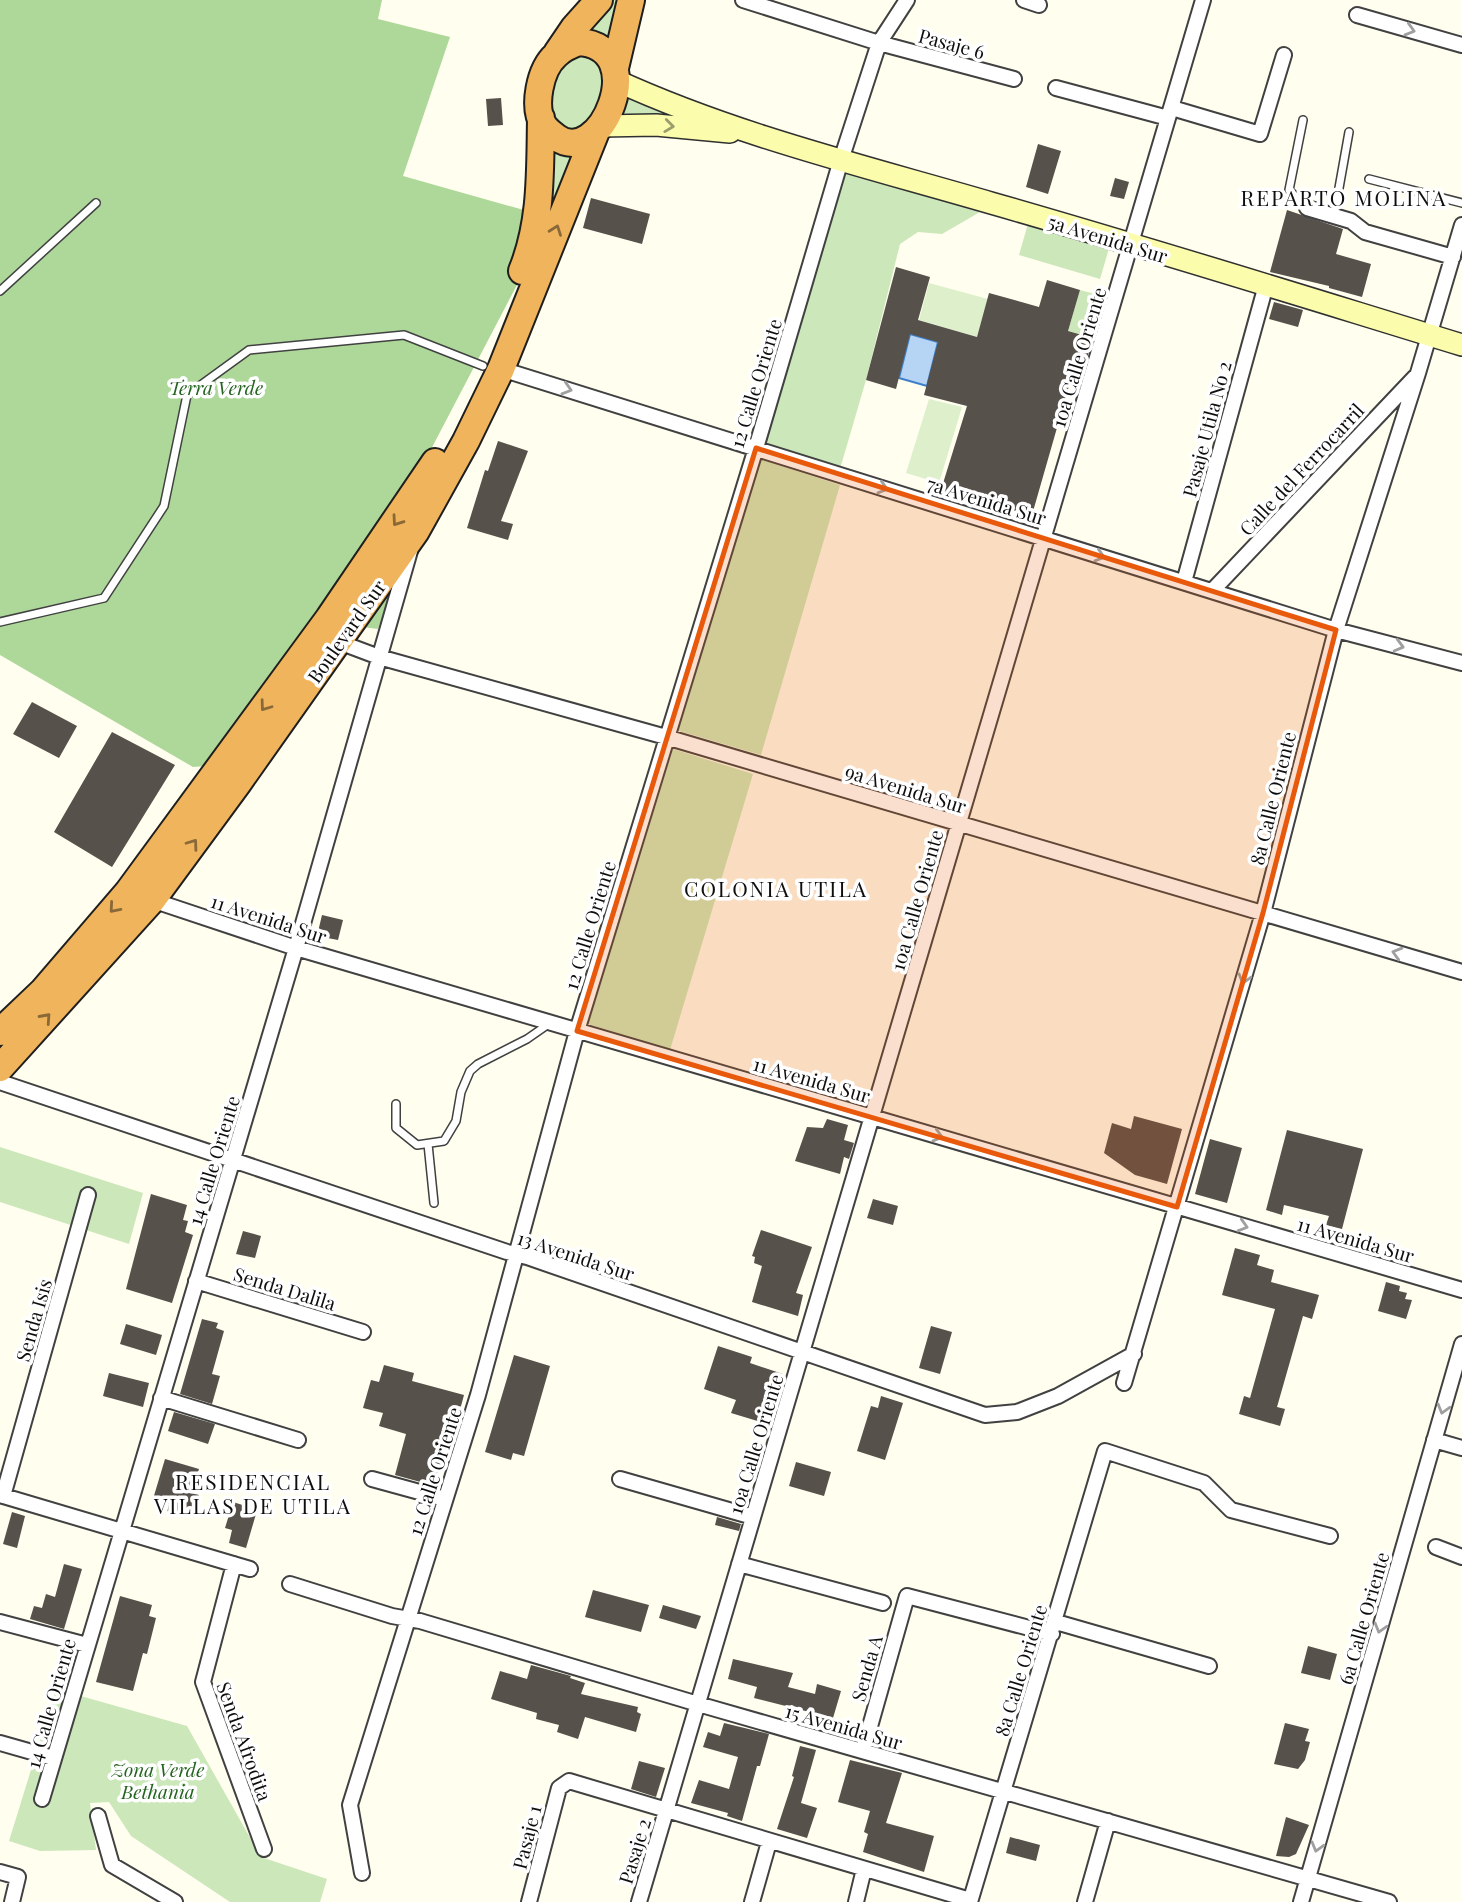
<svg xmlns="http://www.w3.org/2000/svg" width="1462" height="1902" viewBox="0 0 1462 1902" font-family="'Playfair Display',serif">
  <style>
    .green { fill: #cce8ba }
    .forest { fill: #add899 }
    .pitch { fill: #def0cb }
    .water { fill: #b6d4f4; stroke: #3e7fc9; stroke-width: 2 }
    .building { fill: #56514b }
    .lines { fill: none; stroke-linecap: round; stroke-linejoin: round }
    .lane-casing { stroke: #414141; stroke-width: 10 }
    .street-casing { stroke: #414141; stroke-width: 18 }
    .secondary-casing { stroke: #303030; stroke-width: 24 }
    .highway-casing { stroke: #1f1f1f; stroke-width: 30 }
    .lane { stroke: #fff; stroke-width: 7 }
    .street { stroke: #fff; stroke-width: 14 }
    .secondary { stroke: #fbfcac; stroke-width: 21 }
    .highway { stroke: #f0b45c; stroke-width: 26 }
    .oneway { stroke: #9f9f9f }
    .oneway2 { stroke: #9c9d6d }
    .oneway3 { stroke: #8a6939 }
    .marked { fill: #e8590c; fill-opacity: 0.2; stroke: #e8590c; stroke-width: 5; stroke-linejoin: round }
    .labels { text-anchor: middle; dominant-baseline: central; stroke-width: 7; stroke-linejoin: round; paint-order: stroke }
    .street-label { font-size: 19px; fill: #0e0e0e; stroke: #fff }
    .park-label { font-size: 19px; font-style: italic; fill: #256420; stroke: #fff }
    .neighbourhood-label { font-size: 21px; letter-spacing: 2px; fill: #0e0e0e; stroke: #fff }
  </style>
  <rect width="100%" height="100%" fill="#fffeef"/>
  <!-- green -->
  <path class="green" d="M614,0H625L612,41L587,31Z
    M582,55L597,61C610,89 600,100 587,126L569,133C564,128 556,123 554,117C547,100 555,75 568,63C571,59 577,57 582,55Z
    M629,97L697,123L623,115Z
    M554,150L570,156L574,162L545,228Z
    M844,167L987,208L942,234L918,232L900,244L866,380L840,469L764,446Z
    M1029,220L1110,245L1100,279L1019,255Z
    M1080,290L1095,294L1084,335L1068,331Z
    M760,459L840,485L761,755L676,730Z
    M673,749L753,774L670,1050L588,1024Z
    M0,1147L143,1193L129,1244L0,1202Z
    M56,1689L187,1726L261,1857L327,1879L320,1902H230L131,1836L109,1802L90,1803L96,1850L40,1851L9,1841Z"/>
  <!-- forest -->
  <path class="forest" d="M0,0H382L378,19L450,37L403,176L552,218L417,476L206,766L193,767L0,655Z
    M388,583L395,586L378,629L354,626Z"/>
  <!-- pitch -->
  <path class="pitch" d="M929,283L988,299L977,337L919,320Z
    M929,399L962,407L939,483L906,473Z"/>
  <!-- water -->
  <path class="water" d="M910,334L938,342L927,386L899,378Z"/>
  <!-- building -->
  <path class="building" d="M501,98L503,125L488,126L486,99Z
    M1038,144L1061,151L1048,194L1026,187Z
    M1115,178L1129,182L1124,199L1110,196Z
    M591,198L650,214L642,244L583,228Z
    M1287,210L1343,229L1336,254L1371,264L1362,297L1329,288V286L1270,272Z
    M896,267L930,277L918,320L977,337L989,293L1039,307L1047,280L1080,290L1068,331L1093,338L1082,375L1073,372L1032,515L940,493L967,406L924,395L938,342L910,334L896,389L866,380Z
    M1274,302L1303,310L1298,327L1269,319Z
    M498,441L528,451L501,521L513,524L508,540L467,528L485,470L488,471Z
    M32,702L77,726L59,758L13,734Z
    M112,732L175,765L112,867L54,832Z
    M322,915L343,920L338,940L317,936Z
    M1134,1116L1182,1129L1167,1184L1135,1175L1104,1153L1112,1123L1131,1129Z
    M827,1119L848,1125L844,1140L854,1143L849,1159L844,1157L840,1174L795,1161L807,1127L823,1128Z
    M1287,1130L1363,1149L1342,1229L1326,1225L1329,1216L1284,1205L1282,1215L1266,1210Z
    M1210,1139L1242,1148L1227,1203L1195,1194Z
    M151,1194L187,1205L183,1220L188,1221L185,1232L193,1235L172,1303L126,1289Z
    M873,1199L898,1206L893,1225L867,1218Z
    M761,1230L812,1247L796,1293L803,1295L798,1316L752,1302L762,1266L754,1263L755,1257L752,1256Z
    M243,1231L261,1236L255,1258L236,1254Z
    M1235,1248L1260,1255L1257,1265L1274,1270L1271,1282L1319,1295L1312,1319L1303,1316L1277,1407L1285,1409L1280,1426L1239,1414L1244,1396L1250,1398L1275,1309L1222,1295Z
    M1386,1282L1400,1286L1399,1291L1407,1293L1405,1299L1412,1300L1406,1319L1378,1311Z
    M202,1319L218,1323L216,1328L224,1331L212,1374L220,1376L212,1404L180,1394Z
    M126,1324L162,1335L156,1355L120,1344Z
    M931,1326L952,1332L940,1374L919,1368Z
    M718,1346L752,1357L750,1363L783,1374L767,1424L731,1413L736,1400L704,1389Z
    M514,1355L550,1366L524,1456L513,1453L511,1460L485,1452Z
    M384,1365L414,1373L412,1381L464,1395L454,1432L450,1431L435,1486L395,1475L406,1434L379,1426L383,1413L363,1408L371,1380L379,1382Z
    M109,1373L149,1383L143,1407L103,1396Z
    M881,1396L903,1403L885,1460L857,1451L871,1406L878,1408Z
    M174,1412L215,1424L208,1444L168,1431Z
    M165,1459L199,1469L191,1493L199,1495L193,1513L184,1511L182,1517L167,1513L169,1504L153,1499Z
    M796,1462L831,1472L824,1496L789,1486Z
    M233,1502L249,1507L248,1512L256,1514L246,1548L229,1543L232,1530L225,1528Z
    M12,1512L25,1516L17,1548L3,1544Z
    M717,1517L741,1524L739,1531L715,1525Z
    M64,1564L82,1569L64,1629L30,1619L34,1606L42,1608L46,1594L55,1597Z
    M593,1590L649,1605L641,1632L585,1617Z
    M120,1596L152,1605L149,1616L156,1618L147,1654L143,1653L133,1691L96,1682Z
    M663,1605L701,1616L696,1629L659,1618Z
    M1308,1646L1337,1654L1330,1680L1301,1673Z
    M733,1659L793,1673L788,1687L815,1694L817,1684L841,1691L833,1718L754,1698L757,1687L728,1679Z
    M531,1665L571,1676L570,1678L585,1683L581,1694L638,1707L637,1712L641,1714L636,1732L585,1717L578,1739L557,1732L559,1725L536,1719L537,1713L491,1699L500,1671L527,1679Z
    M724,1723L769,1734L760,1766H757L742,1821L727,1816L728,1813L691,1803L699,1780L729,1789L738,1757L703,1747L708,1732L720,1736Z
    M1285,1723L1309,1729L1305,1741L1310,1742L1305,1760L1298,1769L1274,1764Z
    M800,1746L816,1750L801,1803L817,1808L807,1838L777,1829L794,1777L792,1776Z
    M850,1760L902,1773L886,1823L934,1836L924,1872L863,1852L868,1834L864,1832L870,1811L838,1802Z
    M639,1761L665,1768L656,1797L631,1789Z
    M1286,1817L1309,1825L1296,1854L1289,1857L1276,1856Z
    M1010,1837L1040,1845L1036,1861L1006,1853Z"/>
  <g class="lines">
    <!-- lane casing -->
    <g class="lane-casing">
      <path id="lane" d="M1303,120L1289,190L1307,208
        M1369,179L1462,203
        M1334,216L1349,132
        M0,291L96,203
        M0,622L104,598L164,506L187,395L249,350L404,335L483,366
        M396,1104V1128L417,1145L444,1141L456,1121L461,1092L470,1071L478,1064L527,1039L550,1023
        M428,1144L434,1203"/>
    </g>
    <!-- street casing -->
    <g class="street-casing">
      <path id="street" d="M743,0L879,43L1014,79
        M1024,0L1039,5
        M1357,15L1462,45
        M1056,88L1168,118
        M1172,108L1260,134L1284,55
        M1307,208L1351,221L1365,232L1453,257
        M501,369L1336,630L1462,663
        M1184,582L1266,285
        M1212,591L1415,377
        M339,642L379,657L666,737L1462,972
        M152,900L296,948L1462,1290
        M0,1082L507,1252L527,1257L985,1415L1017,1412L1058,1396L1134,1354
        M196,1281L363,1332
        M1124,1383L1263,913L1336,630L1418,373L1462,225
        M161,1398L298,1440
        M1434,1440L1462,1448
        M372,1479L445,1499
        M620,1479L753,1517
        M0,1495L250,1569
        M3,1496L88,1195
        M1436,1547L1462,1557
        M234,1564L203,1682L264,1849
        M739,1564L883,1603
        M290,1584L392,1616L420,1621L698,1704L1389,1902
        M0,1622L87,1645
        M1056,1622L1209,1666
        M0,1743L53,1758
        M863,1751L907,1596L1052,1634
        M42,1799L296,948L410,551
        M98,1816L112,1865L175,1902
        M0,1872L18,1877L12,1902
        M362,1873L350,1805L478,1395L577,1031L756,448L841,160L879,43L907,0
        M529,1902L559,1788L569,1781L970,1900
        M639,1902L1203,0
        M752,1902L769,1842
        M856,1902L864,1869
        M970,1902L1105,1451L1204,1483L1231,1510L1330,1536
        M1085,1902L1108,1821
        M1301,1902L1462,1344"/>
    </g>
    <!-- secondary casing -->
    <g class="secondary-casing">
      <path id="secondary" d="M615,80C735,135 864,166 991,203C1149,248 1305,297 1462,345
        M601,126L656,125L730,132"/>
    </g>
    <!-- highway casing -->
    <g class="highway-casing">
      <path id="highway" d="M579,42C653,47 600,171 556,137C552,134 547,130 544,126C532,107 540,69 556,55C562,49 570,45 579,42Z
        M557,53L574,28L599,0
        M615,68L631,0
        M522,271C542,222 540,171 541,118
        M0,1032L43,991L128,892L329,618L435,462
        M0,1068L152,900L238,783L416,531L466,441L501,369L595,134"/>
    </g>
    <!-- lane -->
    <use href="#lane" class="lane"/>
    <!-- street -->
    <use href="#street" class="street"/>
    <!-- secondary -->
    <use href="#secondary" class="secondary"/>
    <!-- highway -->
    <use href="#highway" class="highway"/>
  </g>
  <!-- one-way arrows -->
  <defs><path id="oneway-chevron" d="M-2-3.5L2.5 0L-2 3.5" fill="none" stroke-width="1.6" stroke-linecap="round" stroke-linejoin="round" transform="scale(1.75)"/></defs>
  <g class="oneway">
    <use href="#oneway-chevron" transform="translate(1410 30) rotate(16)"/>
    <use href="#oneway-chevron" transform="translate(567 389) rotate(17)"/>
    <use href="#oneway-chevron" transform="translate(883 488) rotate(17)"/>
    <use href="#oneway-chevron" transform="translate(1100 556) rotate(17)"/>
    <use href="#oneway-chevron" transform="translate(1399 646) rotate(15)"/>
    <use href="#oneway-chevron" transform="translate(1397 953) rotate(-164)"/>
    <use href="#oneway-chevron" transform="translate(1244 979) rotate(106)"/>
    <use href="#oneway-chevron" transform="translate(938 1136) rotate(16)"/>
    <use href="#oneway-chevron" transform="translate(1243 1226) rotate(16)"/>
    <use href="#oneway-chevron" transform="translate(1443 1409) rotate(106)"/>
    <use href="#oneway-chevron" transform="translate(1380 1628) rotate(106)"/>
    <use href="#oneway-chevron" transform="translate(1317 1847) rotate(106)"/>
  </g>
  <use class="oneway2" href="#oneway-chevron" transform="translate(669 126) rotate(7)"/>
  <g class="oneway3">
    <use href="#oneway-chevron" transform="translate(556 230) rotate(-70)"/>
    <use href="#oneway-chevron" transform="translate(397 521) rotate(125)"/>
    <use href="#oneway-chevron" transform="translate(265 706) rotate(126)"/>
    <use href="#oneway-chevron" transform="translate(193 844) rotate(-54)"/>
    <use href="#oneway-chevron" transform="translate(114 908) rotate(131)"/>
    <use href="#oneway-chevron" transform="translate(46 1018) rotate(-48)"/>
  </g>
  <!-- marked area -->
  <path class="marked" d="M756,448L1336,630L1263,913L1177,1207L577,1031Z"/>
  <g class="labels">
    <!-- street labels -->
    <g class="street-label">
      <text transform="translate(952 43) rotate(15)">Pasaje 6</text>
      <text transform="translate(1108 238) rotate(17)">5a Avenida Sur</text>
      <text transform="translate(1078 357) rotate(-73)">10a Calle Oriente</text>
      <text transform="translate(755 383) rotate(-73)">12 Calle Oriente</text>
      <text transform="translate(1206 429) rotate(-75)">Pasaje Utila No 2</text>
      <text transform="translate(1301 469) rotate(-47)">Calle del Ferrocarril</text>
      <text transform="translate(987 500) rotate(17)">7a Avenida Sur</text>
      <text transform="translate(346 631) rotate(-55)">Boulevard Sur</text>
      <text transform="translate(906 788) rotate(17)">9a Avenida Sur</text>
      <text transform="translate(1272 798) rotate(-76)">8a Calle Oriente</text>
      <text transform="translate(916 900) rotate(-74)">10a Calle Oriente</text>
      <text transform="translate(269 918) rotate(18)">11 Avenida Sur</text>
      <text transform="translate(589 925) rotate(-73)">12 Calle Oriente</text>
      <text transform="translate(812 1079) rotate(16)">11 Avenida Sur</text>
      <text transform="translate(213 1160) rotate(-73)">14 Calle Oriente</text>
      <text transform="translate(1356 1239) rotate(16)">11 Avenida Sur</text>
      <text transform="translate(576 1255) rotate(18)">13 Avenida Sur</text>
      <text transform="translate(285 1288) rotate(17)">Senda Dalila</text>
      <text transform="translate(33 1320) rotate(-74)">Senda Isis</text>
      <text transform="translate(755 1444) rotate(-73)">10a Calle Oriente</text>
      <text transform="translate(434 1471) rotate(-72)">12 Calle Oriente</text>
      <text transform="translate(1363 1618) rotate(-74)">6a Calle Oriente</text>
      <text transform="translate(866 1668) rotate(-74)">Senda A</text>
      <text transform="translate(1020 1670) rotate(-73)">8a Calle Oriente</text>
      <text transform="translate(50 1703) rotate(-74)">14 Calle Oriente</text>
      <text transform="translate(844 1726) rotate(16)">15 Avenida Sur</text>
      <text transform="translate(245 1741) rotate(70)">Senda Afrodita</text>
      <text transform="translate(526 1837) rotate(-76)">Pasaje 1</text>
      <text transform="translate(634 1851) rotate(-73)">Pasaje 2</text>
    </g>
    <!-- park labels -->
    <g class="park-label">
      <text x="216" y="387">Terra Verde</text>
      <text x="158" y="1769">Zona Verde<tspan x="158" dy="22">Bethania</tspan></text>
    </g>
    <!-- neighbourhood labels -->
    <g class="neighbourhood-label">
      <text x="1344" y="197">REPARTO MOLINA</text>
      <text x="776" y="888">COLONIA UTILA</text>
      <text x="253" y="1481">RESIDENCIAL<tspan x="253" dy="24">VILLAS DE UTILA</tspan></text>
    </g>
  </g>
</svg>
